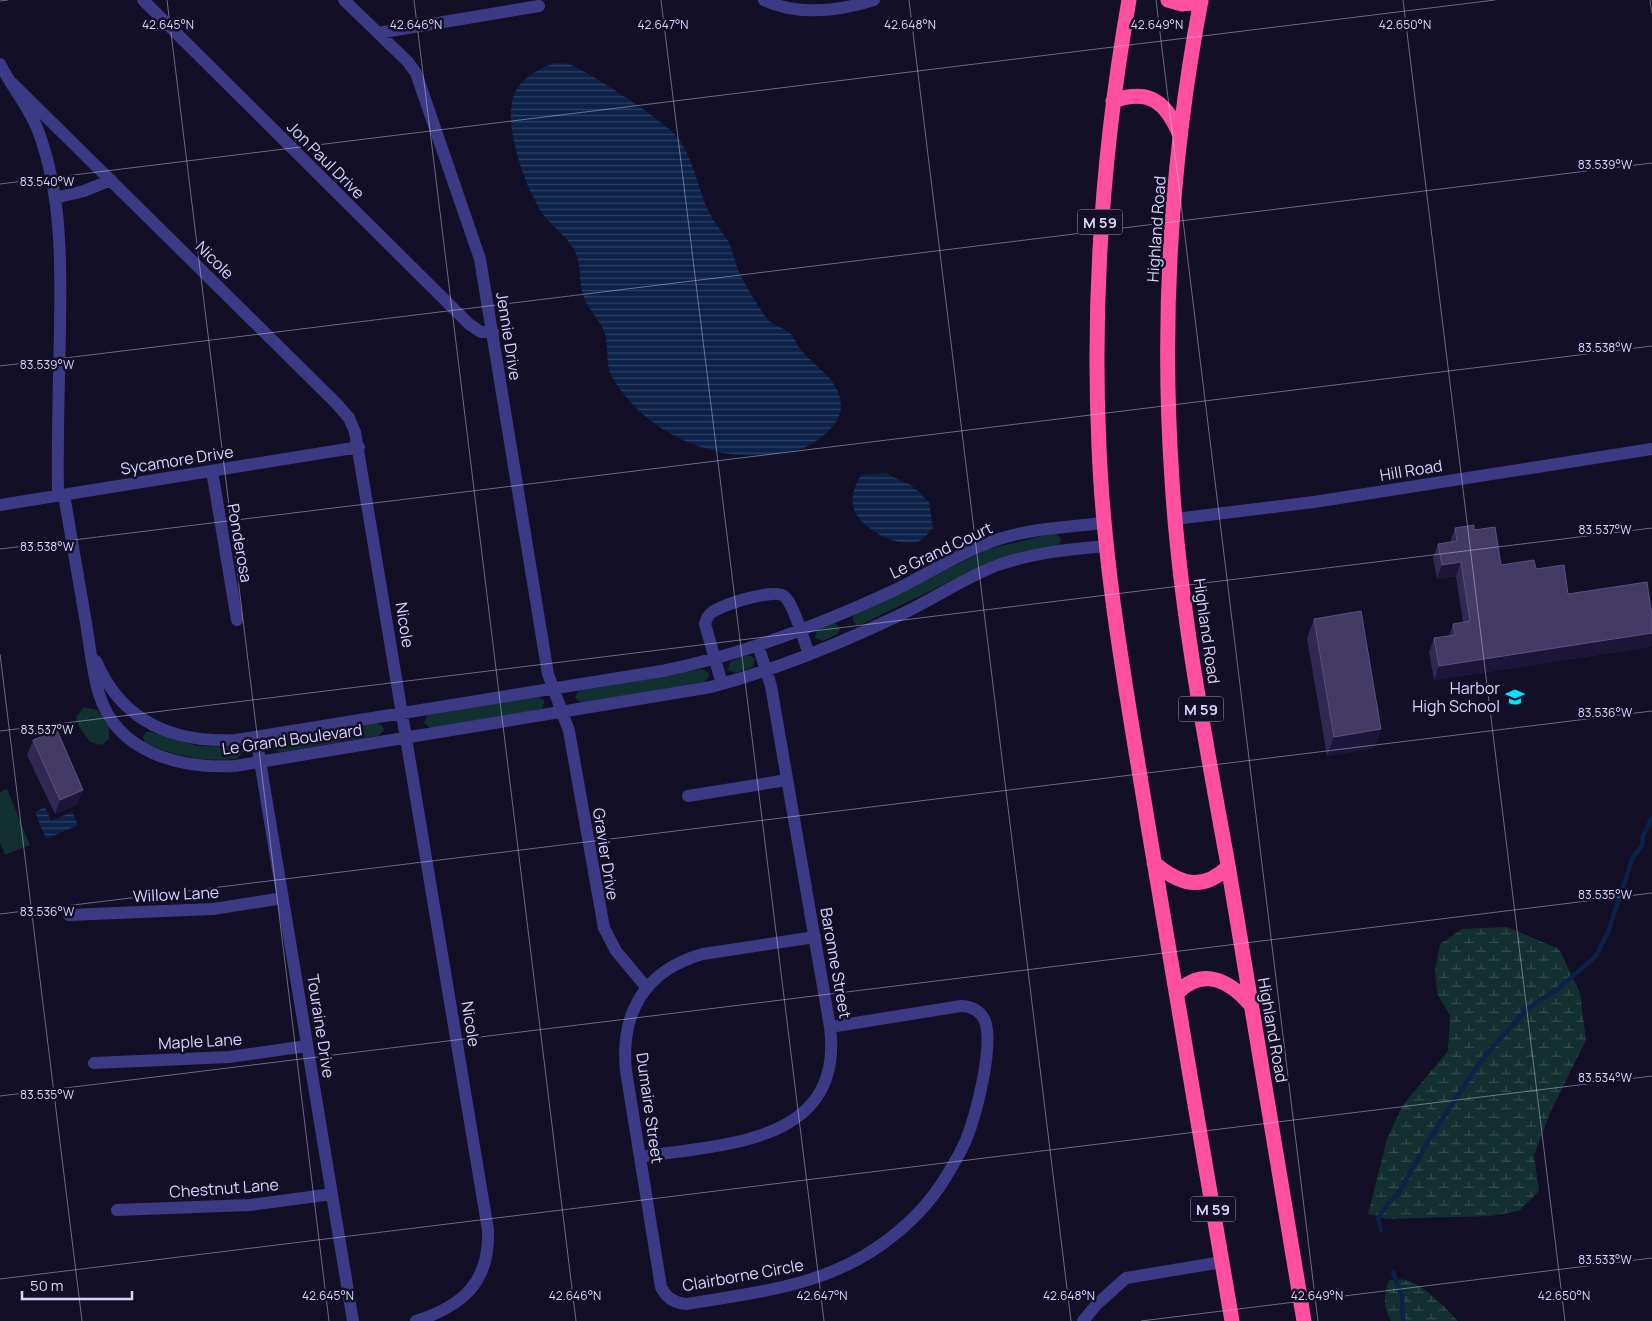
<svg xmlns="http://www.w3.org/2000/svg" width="1652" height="1321" viewBox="0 0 1652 1321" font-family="Manrope,sans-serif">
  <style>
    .green { fill: #12302f }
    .wetland { fill: url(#wetland-marsh) }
    .water { fill: url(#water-rules) }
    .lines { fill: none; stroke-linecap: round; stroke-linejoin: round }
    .stream { stroke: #0c2248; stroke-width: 4.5 }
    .minor { stroke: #3d3a85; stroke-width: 12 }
    .highway { stroke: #ff4fa3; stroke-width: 15 }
    .wall { fill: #312854 }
    .shaded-wall { fill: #1d163a }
    .building { fill: #433a66; stroke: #5a527e }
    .ticks { fill: none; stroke: #d9d4ff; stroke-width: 1; stroke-opacity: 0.45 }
    .labels { text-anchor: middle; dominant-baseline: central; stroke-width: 5; stroke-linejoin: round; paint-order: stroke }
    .shield { fill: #130f26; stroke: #9e99be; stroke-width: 1 }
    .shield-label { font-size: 15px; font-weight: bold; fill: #d9d4ff }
    .street-label { font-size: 16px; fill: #d9d4ff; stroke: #130f26 }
    .poi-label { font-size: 16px; fill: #d9d4ff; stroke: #130f26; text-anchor: end }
    .ticks-label { font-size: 12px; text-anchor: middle; fill: #d9d4ff; stroke: #130f26; stroke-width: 5; stroke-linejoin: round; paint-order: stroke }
  </style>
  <defs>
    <pattern id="wetland-marsh" width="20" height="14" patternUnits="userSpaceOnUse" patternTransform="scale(1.25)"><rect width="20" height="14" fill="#12302f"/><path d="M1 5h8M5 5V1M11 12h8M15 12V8" fill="none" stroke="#344d4e"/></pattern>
    <pattern id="water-rules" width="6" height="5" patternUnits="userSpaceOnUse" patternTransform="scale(1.25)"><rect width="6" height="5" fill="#0c2248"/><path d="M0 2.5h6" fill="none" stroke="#2f4163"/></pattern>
  </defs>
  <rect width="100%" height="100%" fill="#130f26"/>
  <!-- green -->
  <path class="green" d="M1055,533L1061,538L1059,545L994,560L862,624L857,625L853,621V615L989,549Z
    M835,623L840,629L838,634L823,641L815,638L817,629Z
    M747,655L755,658L753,667L736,673L728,670L730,662Z
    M702,669L709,673L708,679L703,682L582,703L575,698L578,691Z
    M538,697L545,701L542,709L431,728L424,723L427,715Z
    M84,707L97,710L109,727V739L102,745L90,742L78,725L76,717Z
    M377,723L382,725L384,730L378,736L279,752L272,748V742L278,739Z
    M146,732H151L197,746L238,747L242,754L236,759C203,762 175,756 145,743L143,737Z
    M7,789L30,845L5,855L0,843V792Z"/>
  <!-- wetland -->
  <path class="wetland" d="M1507,927L1559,949L1580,993L1586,1040L1550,1113L1534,1155L1539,1191L1519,1211L1491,1216L1387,1219L1368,1214L1387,1139L1402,1106L1448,1051L1450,1015L1437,994L1435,970L1440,944L1462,929Z
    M1389,1280C1394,1280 1400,1279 1405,1280C1422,1283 1446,1308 1458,1321H1391C1383,1306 1383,1296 1389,1280Z"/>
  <!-- water -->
  <path class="water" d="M555,63C560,63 566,63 571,65C589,72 666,122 677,137C693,158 697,184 707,208C712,220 721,230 728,241C733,251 735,263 739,272C746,287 756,302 765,316C772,326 778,325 787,331C793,334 796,343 800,349C815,367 840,379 841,406C841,425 817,443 801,449C793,452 783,452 774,454C712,463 644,432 612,377C605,364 609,348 605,334C600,319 587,309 583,295C579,282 581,268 577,256C571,240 557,231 546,218C526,193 501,121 515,92C523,77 540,68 555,63Z
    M885,473L911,485L929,502L933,528C929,532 924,539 919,541C899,550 856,527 853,505C851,494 856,484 861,475Z
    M45,807L51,821L72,812L78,825L46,839L35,812Z"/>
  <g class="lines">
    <!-- stream -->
    <path class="stream" d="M1381,1230L1378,1219L1383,1210L1399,1192L1438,1125L1483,1058L1527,1009L1559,988L1596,956L1608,932L1633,857L1642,846L1643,836L1652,818
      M1393,1272L1402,1297L1403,1321"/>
    <!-- minor -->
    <path class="minor" d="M143,0L469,324L481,332H493
      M344,0L408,62L416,73L480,259L548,674L569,731L604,928L616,951L647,988
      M764,0C798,16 839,11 874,0
      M378,33L539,6
      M0,64C12,88 30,108 39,133C62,197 61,263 60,329C59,385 57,440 58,496
      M11,82L337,404L349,418L355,432L488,1230C490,1282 463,1306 416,1321
      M55,198L84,191L111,180
      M212,471L237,620
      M64,495C71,538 79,580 86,623C90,646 92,671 99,694C117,753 180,769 235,766L711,687C778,669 844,642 906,612C937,597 966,577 998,565C1032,553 1070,549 1106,546
      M0,505L359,447
      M1175,519L1314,502L1652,449
      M96,661C122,722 173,743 236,740L662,671C743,655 822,624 897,589C931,572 963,551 999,539C1033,528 1069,527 1104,523
      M722,684L705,624C706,620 707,617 710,614C720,605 773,588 784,596C794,604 803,640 809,653
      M256,737L353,1321
      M688,796L787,780
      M69,915L213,909L283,898
      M815,937L703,954C645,970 620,1013 626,1071L661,1287C666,1298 674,1303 686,1304C753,1293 820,1287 878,1247C904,1229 927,1207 944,1180C952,1167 960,1154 966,1140C976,1115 994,1047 985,1021C981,1011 971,1006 961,1006L830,1027
      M94,1063L229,1057L307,1046
      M640,1157C721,1144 845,1145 830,1027L771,686L758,645
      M117,1210L250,1205L332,1194
      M1083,1321L1097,1304L1126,1278L1222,1262"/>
    <!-- highway -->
    <path class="highway" d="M1129,0C1103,148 1092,297 1099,447C1104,572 1127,695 1147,819C1175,986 1203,1154 1232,1321
      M1168,0L1182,4L1201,2
      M1201,0C1171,158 1161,320 1172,480C1180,610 1205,738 1228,865C1254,1017 1280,1169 1304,1321
      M1113,101C1149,88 1166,102 1180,135
      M1154,863C1179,884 1202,892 1228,867
      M1177,993C1203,966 1230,981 1251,1005"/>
  </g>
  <!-- wall -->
  <path class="wall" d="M1455,528L1474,530L1501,565L1536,569L1568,594L1649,647L1434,680L1429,652L1434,638L1449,636L1453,624L1463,622L1456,576L1437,579L1433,558L1438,544L1450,542Z
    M1314,619L1381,729L1374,748L1327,756L1307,638Z
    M33,740L78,804L55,814L27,755Z"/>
  <!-- shaded-wall -->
  <path class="shaded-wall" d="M1461,562L1456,576L1437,579L1442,565Z
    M1652,633V640L1649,647L1434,680L1439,666Z
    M1381,729L1374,748L1327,756L1334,737Z
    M83,790L78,804L55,814L60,800Z"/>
  <!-- building -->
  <path class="building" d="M1474,525V530L1495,527L1501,565L1534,560L1536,569L1564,565L1568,594L1647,582L1652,616V633L1439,666L1434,638L1455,635L1453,624L1470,621L1461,562L1442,565L1438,544L1457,541L1455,528Z
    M1361,611L1381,729L1334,737L1314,619Z
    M57,730L83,790L60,800L33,740Z"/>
  <!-- ticks -->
  <path class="ticks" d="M167,0L329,1321M414,0L576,1321M661,0L824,1321M909,0L1071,1321M1156,0L1318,1321M1403,0L1565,1321M1650,0L1652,13M0,1L8,0M0,184L1495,0M0,366L1652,163M0,549L1652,346M0,654L82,1321M0,731L1652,528M0,914L1652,711M0,1096L1652,893M0,1279L1652,1076M1141,1321L1652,1258"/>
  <!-- icons -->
  <defs>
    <g id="school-bare" transform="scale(1.5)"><path d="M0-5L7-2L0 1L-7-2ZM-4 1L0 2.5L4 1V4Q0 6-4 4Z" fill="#00e5ff" stroke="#130f26" stroke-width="2.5" paint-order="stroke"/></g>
  </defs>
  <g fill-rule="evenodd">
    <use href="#school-bare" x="1515" y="697"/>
  </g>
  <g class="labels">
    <!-- shield labels -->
    <g class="shield">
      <rect x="1077.5" y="209.5" width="45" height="25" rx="4"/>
      <rect x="1178.5" y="696.5" width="45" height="25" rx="4"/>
      <rect x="1190.5" y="1196.5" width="45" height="25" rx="4"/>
    </g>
    <g class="shield-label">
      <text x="1100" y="222">M 59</text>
      <text x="1201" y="709">M 59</text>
      <text x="1213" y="1209">M 59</text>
    </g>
    <!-- street labels -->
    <g class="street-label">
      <text transform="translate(326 160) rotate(45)">Jon Paul Drive</text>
      <text transform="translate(1156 229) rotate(-86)">Highland Road</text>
      <text transform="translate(215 260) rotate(45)">Nicole</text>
      <text transform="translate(509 336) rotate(81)">Jennie Drive</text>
      <text transform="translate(177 460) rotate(-9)">Sycamore Drive</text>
      <text transform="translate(1411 470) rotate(-9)">Hill Road</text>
      <text transform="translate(240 543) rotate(80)">Ponderosa</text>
      <text transform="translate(941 550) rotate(-25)">Le Grand Court</text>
      <text transform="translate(405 625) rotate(81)">Nicole</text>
      <text transform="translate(1207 631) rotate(82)">Highland Road</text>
      <text transform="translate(292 739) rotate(-8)">Le Grand Boulevard</text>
      <text transform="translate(606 854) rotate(81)">Gravier Drive</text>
      <text transform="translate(176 894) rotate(-3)">Willow Lane</text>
      <text transform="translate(836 963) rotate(80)">Baronne Street</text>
      <text transform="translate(471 1024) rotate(81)">Nicole</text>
      <text transform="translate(321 1026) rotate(81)">Touraine Drive</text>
      <text transform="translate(1273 1030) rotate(80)">Highland Road</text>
      <text transform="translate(200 1041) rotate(-3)">Maple Lane</text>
      <text transform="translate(650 1108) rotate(82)">Dumaire Street</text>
      <text transform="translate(224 1188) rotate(-4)">Chestnut Lane</text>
      <text transform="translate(743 1275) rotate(-10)">Clairborne Circle</text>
    </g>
    <!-- poi labels -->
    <g class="poi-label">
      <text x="1500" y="688">Harbor<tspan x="1500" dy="18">High School</tspan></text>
    </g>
  </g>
  <g class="ticks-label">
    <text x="168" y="29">42.645°N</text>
    <text x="416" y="29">42.646°N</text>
    <text x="663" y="29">42.647°N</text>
    <text x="910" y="29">42.648°N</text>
    <text x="1157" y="29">42.649°N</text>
    <text x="1405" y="29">42.650°N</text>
    <text x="1605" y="169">83.539°W</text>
    <text x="47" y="186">83.540°W</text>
    <text x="1605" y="352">83.538°W</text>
    <text x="47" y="369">83.539°W</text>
    <text x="1605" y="534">83.537°W</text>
    <text x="47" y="551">83.538°W</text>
    <text x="1605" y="717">83.536°W</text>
    <text x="47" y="734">83.537°W</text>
    <text x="1605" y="899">83.535°W</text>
    <text x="47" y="916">83.536°W</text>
    <text x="1605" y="1082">83.534°W</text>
    <text x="47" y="1099">83.535°W</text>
    <text x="1605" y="1264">83.533°W</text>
    <text x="328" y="1300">42.645°N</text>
    <text x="575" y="1300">42.646°N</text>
    <text x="822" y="1300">42.647°N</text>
    <text x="1069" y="1300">42.648°N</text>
    <text x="1317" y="1300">42.649°N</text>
    <text x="1564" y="1300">42.650°N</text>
  </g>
  <!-- scale -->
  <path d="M22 1291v8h110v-8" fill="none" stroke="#d9d4ff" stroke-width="2.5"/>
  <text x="30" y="1291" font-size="15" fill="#d9d4ff" stroke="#130f26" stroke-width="4" paint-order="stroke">50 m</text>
</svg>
